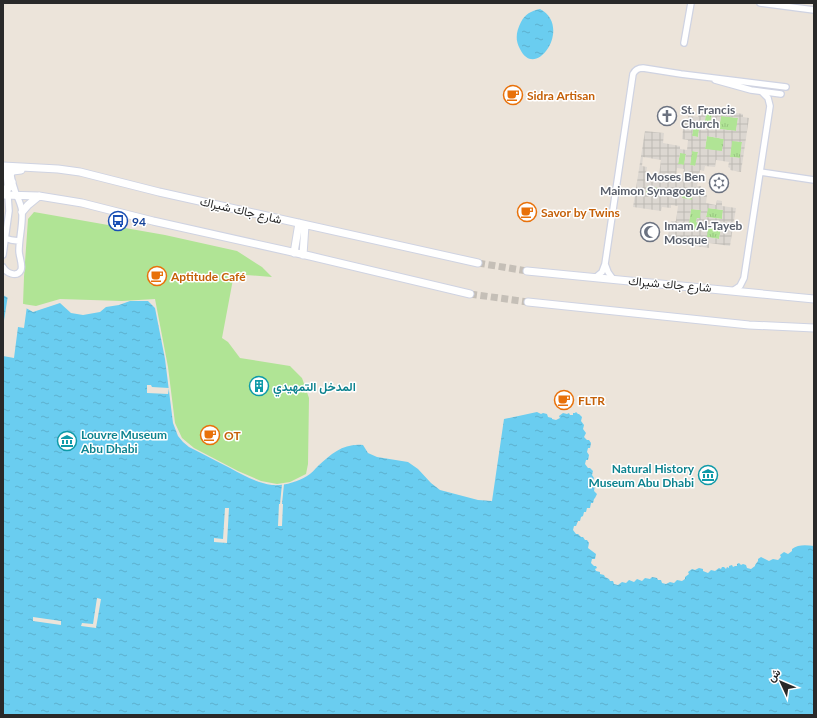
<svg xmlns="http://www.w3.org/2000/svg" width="817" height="718" viewBox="0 0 817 718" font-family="Lato,Vazirmatn,sans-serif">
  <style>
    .grass { fill: url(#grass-tufts) }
    .park { fill: #b0e495 }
    .plaza { fill: url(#plaza-grid); fill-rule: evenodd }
    .water { fill: url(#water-ripples) }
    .pier { fill: #ece4da }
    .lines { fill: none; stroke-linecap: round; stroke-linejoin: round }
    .tertiary-tunnel { stroke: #c5bfb7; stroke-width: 7; stroke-dasharray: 7 3.5; stroke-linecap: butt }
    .minor-casing { stroke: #cfd3e2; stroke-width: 8 }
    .tertiary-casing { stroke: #cfd3e2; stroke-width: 9 }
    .minor { stroke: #fff; stroke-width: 5.5 }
    .tertiary { stroke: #fff; stroke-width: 7 }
    .labels { text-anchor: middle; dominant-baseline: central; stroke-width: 3; stroke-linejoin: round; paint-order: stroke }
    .food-label { font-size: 12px; font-weight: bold; fill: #c56008; stroke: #fff; text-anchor: start }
    .worship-label { font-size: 12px; font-weight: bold; fill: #5b616d; stroke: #fff; text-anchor: start }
    .street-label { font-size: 12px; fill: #292929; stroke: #fff }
    .transit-label { font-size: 12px; font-weight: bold; fill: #164399; stroke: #fff; text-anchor: start }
    .culture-label { font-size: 12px; font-weight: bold; fill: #0d838f; stroke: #fff; text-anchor: start }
  </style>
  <defs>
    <pattern id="grass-tufts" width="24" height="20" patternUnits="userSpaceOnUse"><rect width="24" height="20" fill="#b0e495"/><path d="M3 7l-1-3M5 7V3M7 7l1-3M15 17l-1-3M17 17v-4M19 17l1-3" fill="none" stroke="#97c480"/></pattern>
    <pattern id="plaza-grid" width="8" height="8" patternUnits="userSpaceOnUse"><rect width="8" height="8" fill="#dcd7d1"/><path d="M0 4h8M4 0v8" fill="none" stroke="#bdb9b3"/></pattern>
    <pattern id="water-ripples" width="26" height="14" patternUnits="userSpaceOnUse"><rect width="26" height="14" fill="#6acdf0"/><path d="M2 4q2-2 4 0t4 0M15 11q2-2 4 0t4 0" fill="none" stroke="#5cb0ce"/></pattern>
  </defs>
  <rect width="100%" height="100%" fill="#ece4da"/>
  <!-- grass -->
  <path class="grass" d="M706,113L712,114L710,128L704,127Z
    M721,116L738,118L736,131L719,129Z
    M694,122L700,123L698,137L692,136Z
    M707,136L724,139L722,152L705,149Z
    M732,140L742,142L740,158L730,157Z
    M692,151L698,152L696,166L690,165Z
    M680,153H686L684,165L678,164Z
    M647,186L659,188L658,195L646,193Z
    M683,189L693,191L692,200L682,198Z
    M708,208L723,210L722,219L706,217Z
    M691,209L701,210L700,219L697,218L696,222L699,223L698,231L688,229Z
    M708,227L721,229L719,239L706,237Z"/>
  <!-- park -->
  <path class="park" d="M34,212L165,235L237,251L262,267L272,277L234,274L222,338L228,342L240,358L290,366L302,378L309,398L308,464L306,474L290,482L277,484L261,481L238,471L194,448L182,438L175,423L168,367L155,299L122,301L60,299L36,306L23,304L24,277L28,219Z"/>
  <!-- plaza -->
  <path class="plaza" d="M700,106L704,107V108L743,114V117L749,118L741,172L730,170V168L728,167L729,162L716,160L715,167L705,166L704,171L700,170L697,186H701L700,194L707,195L706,203L716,205L717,200L722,201V206L736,208L730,246L709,243V248L682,244L683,239L668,237L671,221H676L678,206L671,205V208L662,207L661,211L633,207L645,131L664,133L663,143L680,146V149L687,150L688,140L682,139L684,120H688V116L698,117ZM706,113L712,114L710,128L704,127ZM721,116L738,118L736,131L719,129ZM694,122L700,123L698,137L692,136ZM707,136L724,139L722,151L705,149ZM732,141L742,142L740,158L730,157ZM692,151L698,152L695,166L690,165ZM680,153L686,154L684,165L678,164ZM643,157L661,160L658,182L645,181L647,167L642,166ZM677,168L684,169L682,179L676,178ZM647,186L659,188L658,194L646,193ZM683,190L693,191L692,200L682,198ZM708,208L723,210L722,219L706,217ZM691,209L701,210L700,218H697L696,222L699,223L698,231L688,229ZM708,227L721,229L719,239L707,237Z"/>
  <!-- water -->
  <path class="water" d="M540,9C573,26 536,82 520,49C515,40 516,32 521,22C525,14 531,11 540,9Z
    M3,295L33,312L60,303L71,313L83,315L100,312L106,307L119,305L130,301H148L155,308L165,359L173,423L178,436L183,442L189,447C203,454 216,461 230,468C243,475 257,483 272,485C284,486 297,482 307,476C311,474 315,469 318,466C332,453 344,443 363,445L368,453L377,457L408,462L418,469L431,483L440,490L478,500L492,501L504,419L537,412L541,414L543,413L547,414L548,417L552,418V419L556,420L560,418L559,416L563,413L567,414L569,413L570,415H573V413H575L576,412L578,414H579L582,417L581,421L584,425L583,429L586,433L584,437L587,440H589L591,443L590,448H588L587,452L589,455L588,460H586L585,464L588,468H590L593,471L592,475L594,478L592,483L595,486L594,491L597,494L595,498L594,499L593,503H591L590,508H587L586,512H584L583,516L581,517L580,521H578L576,526H574L573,530L576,534H578L581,537H583L585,540H587L589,543L588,548L596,554L595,559H592L591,563L594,566H596L597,568L595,569L596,571L600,572V574L604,575L605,577L609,579L610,581H613L614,584L618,585L622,582L626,583L629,580L634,582L637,579L642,581L645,578L650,579L652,577L657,578L658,580H661L662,583L666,584L670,582L674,583L677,580L682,581L685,579V577L689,574L688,572L692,569L695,570L699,568L703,569V571L708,573L711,570L715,571L719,568L721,569L722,567H724L726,569L727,567L729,568V566L732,565L733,567L735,566H737V564L739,563L741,565L743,564L746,565L747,568L751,569L755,566V565L758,561V559L761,557L769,561L773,559L778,560L781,557L780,555L784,552L788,554L792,551V549C798,544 807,545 814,546V715H3Z"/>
  <!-- pier -->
  <path class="pier" d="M8,295L27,306L24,328L18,327L14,358L3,356L4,344H3V327Z
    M147,385H151L152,387L169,388L168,394L147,393Z
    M282,484H284L282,504H283L282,526H278L279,504H280Z
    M225,508H229L227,543L214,542V538L223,539Z
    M97,598L101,599L96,628L81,626L82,623L93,624Z
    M33,617L61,621V625L33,621Z"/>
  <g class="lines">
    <!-- tertiary-tunnel -->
    <path class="tertiary-tunnel" d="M478,263L527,271
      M470,294L528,302"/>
    <!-- minor casing -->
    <g class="minor-casing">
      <path id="minor" d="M760,3L814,10
        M684,43L691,3
        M715,80L751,90L781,94
        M760,172L814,180
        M5,238L11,240L19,241
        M3,255L9,211L6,166
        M605,264L608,272L613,279
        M3,267C6,273 17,278 21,270C23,265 19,256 19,251C19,238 23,225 22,211C21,205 19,200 16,194C13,186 11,178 10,170
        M596,277L602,272L605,264L633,74C635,70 638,68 643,68L681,74L786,87
        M734,290L740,286L744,278L770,106L768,98L762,92"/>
    </g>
    <!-- tertiary casing -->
    <g class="tertiary-casing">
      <path id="tertiary" d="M3,166L58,169L80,172L159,192L478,263
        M7,177L13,171L21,170
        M3,190L10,187L12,182
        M3,195L39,196L82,203L153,221L310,256L470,294
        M22,212L28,205L39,196
        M294,253L299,223
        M303,255L305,225
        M527,271L814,299
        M528,302L749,325L814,328"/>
    </g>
    <!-- minor -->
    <use href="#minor" class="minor"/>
    <!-- tertiary -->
    <use href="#tertiary" class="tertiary"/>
  </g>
  <!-- icons -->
  <defs>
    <g id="cafe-ring" transform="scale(1)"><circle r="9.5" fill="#fff" stroke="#e8710a" stroke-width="1.5"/><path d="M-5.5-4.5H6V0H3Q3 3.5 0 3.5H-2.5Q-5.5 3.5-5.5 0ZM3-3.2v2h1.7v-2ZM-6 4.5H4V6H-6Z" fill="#e8710a"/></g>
    <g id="church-ring" transform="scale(1)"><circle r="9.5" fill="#fff" stroke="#6b7280" stroke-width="1.5"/><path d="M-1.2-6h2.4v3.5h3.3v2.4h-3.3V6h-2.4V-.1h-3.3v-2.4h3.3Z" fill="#6b7280"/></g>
    <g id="synagogue-ring" transform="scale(1)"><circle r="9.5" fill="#fff" stroke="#6b7280" stroke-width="1.5"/><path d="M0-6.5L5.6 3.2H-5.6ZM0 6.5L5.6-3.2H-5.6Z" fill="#6b7280"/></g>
    <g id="bus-ring" transform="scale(1)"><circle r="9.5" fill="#fff" stroke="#1a4fb4" stroke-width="1.5"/><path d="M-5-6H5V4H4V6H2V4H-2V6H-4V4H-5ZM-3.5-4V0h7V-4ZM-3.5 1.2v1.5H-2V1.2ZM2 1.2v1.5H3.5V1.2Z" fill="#1a4fb4"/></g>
    <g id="mosque-ring" transform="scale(1)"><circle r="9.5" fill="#fff" stroke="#6b7280" stroke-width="1.5"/><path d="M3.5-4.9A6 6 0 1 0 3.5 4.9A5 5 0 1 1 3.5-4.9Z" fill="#6b7280"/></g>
    <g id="building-ring" transform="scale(1)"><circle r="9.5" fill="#fff" stroke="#0f9aa8" stroke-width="1.5"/><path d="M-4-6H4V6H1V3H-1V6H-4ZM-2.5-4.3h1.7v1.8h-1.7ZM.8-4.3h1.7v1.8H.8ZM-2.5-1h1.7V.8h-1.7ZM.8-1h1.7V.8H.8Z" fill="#0f9aa8"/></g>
    <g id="museum-ring" transform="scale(1)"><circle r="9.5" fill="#fff" stroke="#0f9aa8" stroke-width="1.5"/><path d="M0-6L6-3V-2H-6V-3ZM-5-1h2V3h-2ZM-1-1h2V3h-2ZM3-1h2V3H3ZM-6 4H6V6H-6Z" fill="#0f9aa8"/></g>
  </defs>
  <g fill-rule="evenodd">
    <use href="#cafe-ring" x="513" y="95"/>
    <use href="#church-ring" x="667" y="116"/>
    <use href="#synagogue-ring" x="719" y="183"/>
    <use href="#cafe-ring" x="527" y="212"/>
    <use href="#bus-ring" x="118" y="221"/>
    <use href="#mosque-ring" x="650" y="232"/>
    <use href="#cafe-ring" x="157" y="276"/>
    <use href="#building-ring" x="259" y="386"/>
    <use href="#cafe-ring" x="564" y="400"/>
    <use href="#cafe-ring" x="210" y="435"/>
    <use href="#museum-ring" x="67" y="441"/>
    <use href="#museum-ring" x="708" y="475"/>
  </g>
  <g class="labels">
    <!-- food labels -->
    <g class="food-label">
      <text x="527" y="95">Sidra Artisan</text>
      <text x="541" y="212">Savor by Twins</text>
      <text x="171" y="276">Aptitude Café</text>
      <text x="578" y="400">FLTR</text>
      <text x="224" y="435">OT</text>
    </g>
    <!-- worship labels -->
    <g class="worship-label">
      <text x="681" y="109">St. Francis<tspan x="681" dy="14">Church</tspan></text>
      <text x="705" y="176" text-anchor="end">Moses Ben<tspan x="705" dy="14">Maimon Synagogue</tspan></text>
      <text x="664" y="225">Imam Al-Tayeb<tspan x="664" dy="14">Mosque</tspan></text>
    </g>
    <!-- street labels -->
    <g class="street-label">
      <text transform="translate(241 210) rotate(13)">شارع جاك شيراك</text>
      <text transform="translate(670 284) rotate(5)">شارع جاك شيراك</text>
    </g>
    <!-- transit labels -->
    <g class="transit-label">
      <text x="132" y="221">94</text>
    </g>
    <!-- culture labels -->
    <g class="culture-label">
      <text x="273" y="386">المدخل التمهيدي</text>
      <text x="81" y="434">Louvre Museum<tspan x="81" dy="14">Abu Dhabi</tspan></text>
      <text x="694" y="468" text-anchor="end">Natural History<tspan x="694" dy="14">Museum Abu Dhabi</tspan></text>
    </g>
  </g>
  <!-- border -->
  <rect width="817" height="718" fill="none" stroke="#292929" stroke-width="8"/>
  <!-- north arrow -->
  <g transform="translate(781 682) rotate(314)" stroke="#ffffff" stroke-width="3" paint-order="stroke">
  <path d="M0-3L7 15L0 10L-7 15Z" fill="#292929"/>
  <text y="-6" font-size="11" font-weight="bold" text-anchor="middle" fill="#292929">ش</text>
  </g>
</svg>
